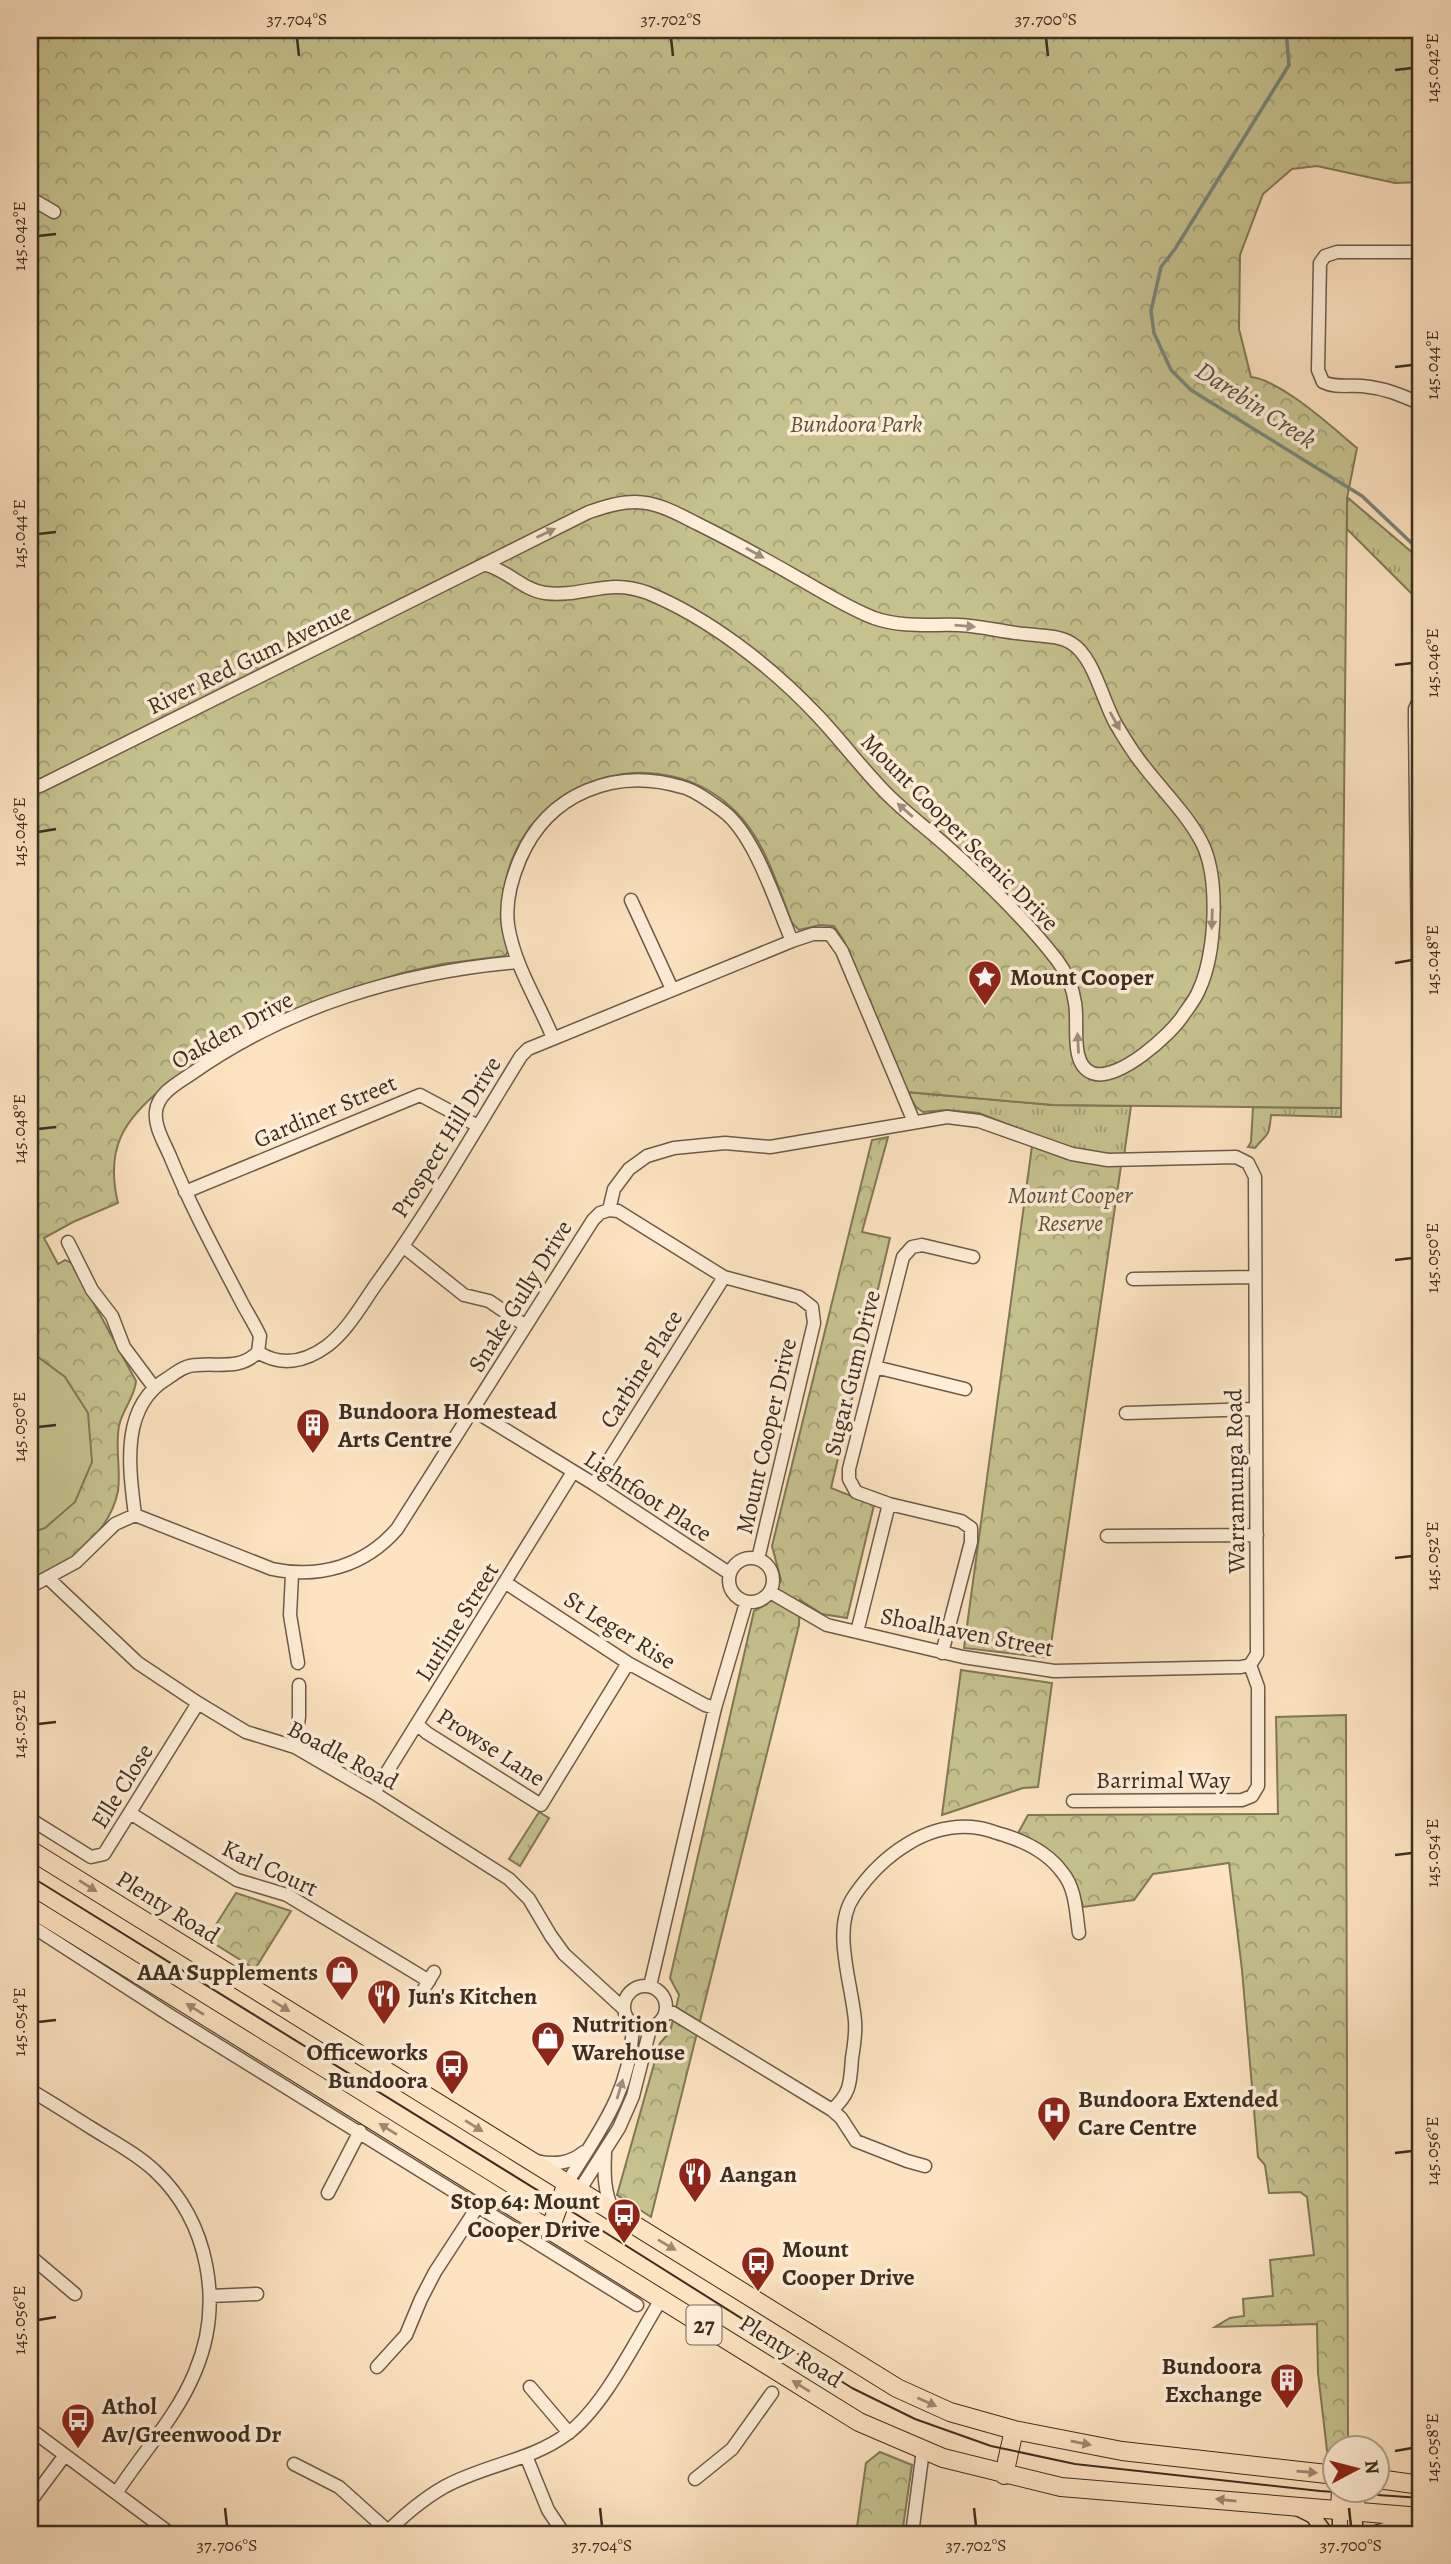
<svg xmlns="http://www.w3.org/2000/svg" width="1451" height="2564" viewBox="0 0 1451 2564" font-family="Alegreya,serif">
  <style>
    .grass { fill: url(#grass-tufts); stroke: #817857; stroke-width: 2 }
    .park { fill: url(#park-crowns); stroke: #817857; stroke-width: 2 }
    .pitch { fill: #c5c28e; stroke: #817857; stroke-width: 2 }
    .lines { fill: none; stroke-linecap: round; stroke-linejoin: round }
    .stream { stroke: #78847b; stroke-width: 3.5 }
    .minor-casing { stroke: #6d5b48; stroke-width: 15 }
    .major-casing { stroke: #3d2e20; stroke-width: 17 }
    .highway-casing { stroke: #3d2e20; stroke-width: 20 }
    .minor { stroke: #feedd7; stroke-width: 12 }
    .major { stroke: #fde3c1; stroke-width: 14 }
    .highway { stroke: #fde3c1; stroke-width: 18 }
    .tram { stroke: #3d2e20; stroke-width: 2 }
    .oneway { fill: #9e8e7c }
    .oneway2 { fill: #9d8870 }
    .ticks { fill: none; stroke: #3d2e20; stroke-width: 2.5 }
    .labels { text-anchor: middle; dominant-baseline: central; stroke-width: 7; stroke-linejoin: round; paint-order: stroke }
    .shield { fill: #feedd7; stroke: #776757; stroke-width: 2 }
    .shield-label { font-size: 23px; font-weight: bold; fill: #3d2e20 }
    .park-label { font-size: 24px; font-style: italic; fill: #5f533c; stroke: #feedd7 }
    .street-label { font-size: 24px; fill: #3d2e20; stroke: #feedd7 }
    .poi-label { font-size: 24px; font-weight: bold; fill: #3d2e20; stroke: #feedd7; text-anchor: start }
    .water-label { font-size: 26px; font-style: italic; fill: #565246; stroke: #feedd7 }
    .neatline { fill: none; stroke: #3d2e20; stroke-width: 2.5 }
    .ticks-label { font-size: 18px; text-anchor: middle; fill: #3d2e20 }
  </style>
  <defs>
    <pattern id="grass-tufts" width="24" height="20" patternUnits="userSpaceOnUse" patternTransform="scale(1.75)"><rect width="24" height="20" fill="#c5c28e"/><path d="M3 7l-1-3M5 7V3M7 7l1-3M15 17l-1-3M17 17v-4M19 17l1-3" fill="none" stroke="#a19e74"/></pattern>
    <pattern id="park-crowns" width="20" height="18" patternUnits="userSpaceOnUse" patternTransform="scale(1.75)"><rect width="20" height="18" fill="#c5c28e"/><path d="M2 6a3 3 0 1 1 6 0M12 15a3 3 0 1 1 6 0" fill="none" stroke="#a19e74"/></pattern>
  </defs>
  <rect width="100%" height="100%" fill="#fde3c1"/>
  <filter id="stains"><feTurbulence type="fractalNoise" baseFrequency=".00286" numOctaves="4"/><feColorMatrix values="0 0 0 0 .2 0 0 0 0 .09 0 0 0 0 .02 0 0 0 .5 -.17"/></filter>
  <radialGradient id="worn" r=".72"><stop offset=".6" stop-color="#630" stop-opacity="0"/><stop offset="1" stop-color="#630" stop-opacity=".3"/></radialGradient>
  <!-- grass -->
  <path class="grass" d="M1347,497L1421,560V603L1347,529Z
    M907,1092L1053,1105L1131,1106L1124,1156L1089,1153L1066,1147L979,1113L946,1110L923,1112L916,1107Z
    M1253,1107L1341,1108V1117L1271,1115C1269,1138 1268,1132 1255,1148L1248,1147L1251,1142Z
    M539,1812L549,1818L520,1866L509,1859Z"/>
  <!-- park -->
  <path class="park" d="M30,30H1421V182L1395,183L1317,166L1292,169L1263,194L1240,255L1239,329L1251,377C1281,380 1333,428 1357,448L1347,498L1341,1108L1053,1105L907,1092L844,941L834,926L820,925L799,930L792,923C777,885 766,843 737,813C663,736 528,776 506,880C501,903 507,927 509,950L505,956L442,964L402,973L342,992L164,1087C123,1120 105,1149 118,1203L73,1222L44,1238L58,1264L65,1260L72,1263L136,1381C135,1397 122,1410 119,1426C115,1448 121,1470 118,1491C110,1532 68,1567 30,1580Z
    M888,1137L862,1232L890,1238L831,1488L874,1505L847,1618L822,1614L800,1600L799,1625L651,2217L617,2195L660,2043L670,2032L679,1995L670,1978L754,1611L767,1604L781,1580L772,1546L872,1140Z
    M1032,1146L1066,1159L1121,1166L1049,1658L964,1648Z
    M961,1670L1052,1683L1038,1787L1023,1788L942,1815Z
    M1346,1715L1348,2448H1336L1335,2461L1328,2459L1318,2373L1317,2324L1215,2327L1230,2318L1244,2316L1243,2299L1273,2296L1270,2260L1314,2255L1307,2197L1300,2192L1269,2193L1265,2165L1258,2157L1242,1970L1229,1863L1153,1874L1134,1900L1083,1907C1073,1866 1055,1851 1018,1833L1028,1815L1278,1814L1276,1717Z
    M236,1893L291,1911L255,1969L207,1939Z
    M880,2452L912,2465L902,2534H856L866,2463Z"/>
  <!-- pitch -->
  <path class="pitch" d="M30,1351L65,1377L88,1413L92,1462L75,1502L45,1528L30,1533Z"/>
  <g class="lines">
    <!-- stream -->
    <path class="stream" d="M1286,30L1289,65L1175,249L1161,267L1151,311L1154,333L1171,370L1191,390L1362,496L1421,552"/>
    <!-- minor casing -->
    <g class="minor-casing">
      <path id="minor" d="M30,198L54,212
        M1421,252H1337L1325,256L1320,263L1318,370L1323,382C1335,388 1349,385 1362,386C1385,388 1401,395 1421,404
        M1421,696L1415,709V723L1421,1195
        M30,789L42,785L589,512C604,507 619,502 635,502C658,502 678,514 698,524C732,541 765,559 798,578C823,592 848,608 874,618C903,628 930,624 959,625C981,626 1003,632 1025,634C1040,636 1058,635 1071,643C1094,656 1103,703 1117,726C1125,739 1133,753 1143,765C1162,790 1186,813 1201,841C1220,876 1216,954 1199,990C1196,998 1189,1007 1184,1014C1172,1034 1117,1083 1092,1073C1069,1064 1079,1023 1075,1003C1073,988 1066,972 1057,960C1026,920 988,883 951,850C930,831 907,814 887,794C862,769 841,740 817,715C772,667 709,618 648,593C608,577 583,598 545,593C523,590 507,570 486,565
        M631,900L672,989
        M553,1038C538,1001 514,965 508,925C505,901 511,880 520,859C548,793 615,767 682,787C695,790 712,803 723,811C755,835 776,904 792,941
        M185,1192L420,1095L478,1126
        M609,1210L614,1189L629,1169L647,1156L674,1148L725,1143L770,1147L947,1117L979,1121L1072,1154L1108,1160L1236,1157L1248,1163L1255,1177L1257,1654L1250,1665L1258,1687V1786L1252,1796L1242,1800L1073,1801
        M609,1210L618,1211L724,1277L799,1297L812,1307L814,1323L758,1559
        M68,1242L92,1290L112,1316L124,1347L153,1386
        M404,1247L464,1295L489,1301L526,1326
        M1133,1279L1254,1277
        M258,1352C281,1367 305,1362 327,1346C348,1330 362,1304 377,1283C430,1210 474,1132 521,1056L528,1049L792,941L813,934H830L842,951L914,1122
        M258,1352L260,1336C254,1323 246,1311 240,1299C215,1251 190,1205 170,1156C164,1142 154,1126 156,1111C158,1093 178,1083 191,1074C287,1006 402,972 518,962
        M875,1367L965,1389
        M473,1410L594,1484L729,1573
        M1126,1413L1256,1409
        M594,1484L724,1277
        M889,1504L961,1521L971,1528V1542L942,1653
        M135,1515C129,1467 120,1406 168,1378C177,1372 185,1365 197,1365C220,1363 240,1370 258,1352
        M1107,1536L1257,1535
        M729 1580a22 22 0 1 1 44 0a22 22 0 1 1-44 0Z
        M292,1574L290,1615L298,1663
        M48,1578L138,1663L198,1703L246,1732L295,1747L374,1793L509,1879L529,1899L551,1936L564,1954L624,2009
        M506,1583L628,1663L705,1705L715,1708
        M30,1587L76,1562L115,1524L135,1515L272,1569C319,1579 365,1566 397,1529L593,1220L600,1213L609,1210
        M770,1592L827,1625L963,1657L1054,1671L1241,1667L1250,1665
        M857,1632L889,1504L856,1492L849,1479V1469L903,1257L912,1247L922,1245L973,1257
        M418,1725L427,1733L541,1805L628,1663
        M295,1747L299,1717V1685
        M374,1793L573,1472
        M130,1813L237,1880L287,1895L429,1981
        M30,1819L91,1857L104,1854L198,1703
        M30,1925L171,2016L637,2305
        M624 2007a21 21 0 1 1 42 0a21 21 0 1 1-42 0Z
        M650,1986L715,1708L746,1603
        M422,1992L434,1972
        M666,2012L673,2013L832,2110L841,2118L856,2141L907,2161L925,2166
        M30,2090C51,2102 72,2116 93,2129C114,2142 137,2154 155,2171C209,2222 224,2304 195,2372C177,2416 143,2452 117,2492
        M832,2110C851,2093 850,2083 852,2058C854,2046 856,2033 855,2021C852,1983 831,1929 854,1896C881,1856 928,1820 979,1828C987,1829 996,1833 1004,1835C1026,1842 1048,1853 1062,1872C1076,1888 1076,1913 1079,1933
        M605,2153C604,2175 604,2191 613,2211
        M536,2161C555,2165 569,2164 584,2152
        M567,2183C600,2130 631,2091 633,2025
        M579,2191L619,2128L633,2096L650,2029
        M328,2193L360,2131
        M30,2256L75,2294
        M210,2296L257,2294
        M377,2367L406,2335L421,2299L435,2272L478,2206
        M530,2387L569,2433
        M30,2429L171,2534
        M526,2456L548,2510L564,2534
        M294,2464L339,2487L388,2531
        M695,2479L732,2449L772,2393
        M30,2502L65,2455
        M385,2534C402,2517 423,2499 444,2487C483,2465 531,2461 567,2434C605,2406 636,2339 662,2298
        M912,2534L923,2450"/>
    </g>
    <!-- major casing -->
    <g class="major-casing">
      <path id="major" d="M1297,2508L1313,2516L1326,2534
        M1355,2512V2534
        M1340,2534V2510
        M1373,2534L1385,2530L1421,2522"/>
    </g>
    <!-- highway casing -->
    <g class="highway-casing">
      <path id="highway" d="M30,1850L897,2388L950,2412L1014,2430L1122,2451L1336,2475
        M30,1907L859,2422L943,2458L1061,2487L1421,2517
        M550,2229L567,2183
        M1004,2475L1014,2430
        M1378,2479L1421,2485
        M1340,2510L1341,2490
        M1355,2512L1356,2490"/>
    </g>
    <!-- minor -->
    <use href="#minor" class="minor"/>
    <!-- major -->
    <use href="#major" class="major"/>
    <!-- highway -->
    <use href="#highway" class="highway"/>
    <!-- tram -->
    <path class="tram" d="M30,1876L579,2216L852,2388L915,2419L991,2446L1075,2464L1320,2491L1421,2498"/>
  </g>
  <!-- one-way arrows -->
  <defs><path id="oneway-solid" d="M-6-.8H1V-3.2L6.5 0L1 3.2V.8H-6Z" transform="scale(1.75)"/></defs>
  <g class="oneway">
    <use href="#oneway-solid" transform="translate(546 533) rotate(-26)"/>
    <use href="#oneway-solid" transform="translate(755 553) rotate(29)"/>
    <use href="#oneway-solid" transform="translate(965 626) rotate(5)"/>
    <use href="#oneway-solid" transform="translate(1115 721) rotate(61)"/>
    <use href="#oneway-solid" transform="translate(905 810) rotate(-139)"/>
    <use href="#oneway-solid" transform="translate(1212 919) rotate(92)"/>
    <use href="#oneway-solid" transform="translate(1078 1043) rotate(-93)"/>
    <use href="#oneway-solid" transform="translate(620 2089) rotate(-73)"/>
  </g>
  <g class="oneway2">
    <use href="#oneway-solid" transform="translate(88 1886) rotate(32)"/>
    <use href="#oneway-solid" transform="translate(281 2006) rotate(32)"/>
    <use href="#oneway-solid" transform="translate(195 2009) rotate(-148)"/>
    <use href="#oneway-solid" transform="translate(474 2126) rotate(32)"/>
    <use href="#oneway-solid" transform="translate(388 2129) rotate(-148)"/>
    <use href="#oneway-solid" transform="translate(667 2245) rotate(31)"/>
    <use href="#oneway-solid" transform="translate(801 2386) rotate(-148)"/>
    <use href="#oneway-solid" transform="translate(927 2402) rotate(24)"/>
    <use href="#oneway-solid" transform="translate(1081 2443) rotate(11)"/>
    <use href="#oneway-solid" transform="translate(1307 2472) rotate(5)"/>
    <use href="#oneway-solid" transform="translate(1226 2500) rotate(-174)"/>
  </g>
  <!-- ticks -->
  <path class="ticks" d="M297,38L299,56M671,38L673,56M1046,38L1048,56M1395,70L1412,68M38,236L56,234M1395,367L1412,365M38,534L56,532M1395,665L1412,663M38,832L56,829M1395,963L1412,960M38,1129L56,1127M1395,1260L1412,1258M38,1427L56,1425M1395,1558L1412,1556M38,1724L56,1722M1395,1855L1412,1853M38,2022L56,2020M1395,2153L1412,2151M38,2320L56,2317M1395,2451L1412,2448M225,2508L227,2526M600,2508L602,2526M974,2508L976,2526M1349,2508L1351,2526"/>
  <!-- icons -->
  <defs>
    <g id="sight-pin" transform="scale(1.75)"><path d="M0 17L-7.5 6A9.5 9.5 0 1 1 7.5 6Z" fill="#8f2418" stroke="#feedd7"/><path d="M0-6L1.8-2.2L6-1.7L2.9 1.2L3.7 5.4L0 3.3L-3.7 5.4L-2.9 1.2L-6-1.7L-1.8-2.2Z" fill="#fff"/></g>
    <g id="building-pin" transform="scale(1.75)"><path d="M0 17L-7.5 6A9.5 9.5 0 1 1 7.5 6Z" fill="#8f2418" stroke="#feedd7"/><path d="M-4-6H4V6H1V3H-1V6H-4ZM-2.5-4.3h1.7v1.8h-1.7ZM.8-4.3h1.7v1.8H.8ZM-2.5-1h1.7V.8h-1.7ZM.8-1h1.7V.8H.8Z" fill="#fff"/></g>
    <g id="shop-pin" transform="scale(1.75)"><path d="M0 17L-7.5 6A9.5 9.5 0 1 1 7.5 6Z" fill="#8f2418" stroke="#feedd7"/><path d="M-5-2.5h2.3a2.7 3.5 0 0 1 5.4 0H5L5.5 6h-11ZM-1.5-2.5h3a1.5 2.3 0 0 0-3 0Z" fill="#fff"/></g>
    <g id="restaurant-pin" transform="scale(1.75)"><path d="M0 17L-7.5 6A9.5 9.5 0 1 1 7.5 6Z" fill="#8f2418" stroke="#feedd7"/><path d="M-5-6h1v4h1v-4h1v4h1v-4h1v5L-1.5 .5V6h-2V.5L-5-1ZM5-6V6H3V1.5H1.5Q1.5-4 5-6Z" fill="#fff"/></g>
    <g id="bus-pin" transform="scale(1.75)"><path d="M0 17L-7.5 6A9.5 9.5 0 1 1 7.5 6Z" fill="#8f2418" stroke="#feedd7"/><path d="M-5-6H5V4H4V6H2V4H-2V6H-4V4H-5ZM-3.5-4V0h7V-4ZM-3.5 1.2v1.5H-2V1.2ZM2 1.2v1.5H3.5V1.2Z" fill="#fff"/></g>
    <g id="hospital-pin" transform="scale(1.75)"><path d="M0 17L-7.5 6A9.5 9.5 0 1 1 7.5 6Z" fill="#8f2418" stroke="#feedd7"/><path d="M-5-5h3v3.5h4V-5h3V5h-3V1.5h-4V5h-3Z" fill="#fff"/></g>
  </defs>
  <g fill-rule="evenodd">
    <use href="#sight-pin" x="985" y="977"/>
    <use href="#building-pin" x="313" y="1425"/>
    <use href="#shop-pin" x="342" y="1972"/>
    <use href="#restaurant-pin" x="384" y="1996"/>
    <use href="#shop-pin" x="548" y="2038"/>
    <use href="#bus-pin" x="452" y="2066"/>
    <use href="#hospital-pin" x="1054" y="2113"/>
    <use href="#restaurant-pin" x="695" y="2174"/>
    <use href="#bus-pin" x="624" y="2215"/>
    <use href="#bus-pin" x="758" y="2263"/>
    <use href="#building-pin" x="1287" y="2380"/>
    <use href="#bus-pin" x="78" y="2420"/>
  </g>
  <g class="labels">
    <!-- shield labels -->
    <rect class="shield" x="686.5" y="2305.5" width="35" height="39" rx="5"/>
    <g class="shield-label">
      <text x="704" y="2325">27</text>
    </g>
    <!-- park labels -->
    <g class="park-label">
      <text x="856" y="424">Bundoora Park</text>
      <text x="1070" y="1195">Mount Cooper<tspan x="1070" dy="28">Reserve</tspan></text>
    </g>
    <!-- street labels -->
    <g class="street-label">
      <text transform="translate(249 659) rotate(-26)">River Red Gum Avenue</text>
      <text transform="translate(960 832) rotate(45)">Mount Cooper Scenic Drive</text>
      <text transform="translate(232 1030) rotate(-29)">Oakden Drive</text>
      <text transform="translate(325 1111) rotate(-23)">Gardiner Street</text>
      <text transform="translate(446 1137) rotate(-58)">Prospect Hill Drive</text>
      <text transform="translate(520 1296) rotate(-58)">Snake Gully Drive</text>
      <text transform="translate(641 1369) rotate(-58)">Carbine Place</text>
      <text transform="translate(852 1373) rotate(-76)">Sugar Gum Drive</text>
      <text transform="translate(766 1436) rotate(-77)">Mount Cooper Drive</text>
      <text transform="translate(1235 1481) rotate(-91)">Warramunga Road</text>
      <text transform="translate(648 1496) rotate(33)">Lightfoot Place</text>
      <text transform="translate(457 1622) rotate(-58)">Lurline Street</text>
      <text transform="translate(620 1630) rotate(32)">St Leger Rise</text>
      <text transform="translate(967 1632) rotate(11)">Shoalhaven Street</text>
      <text transform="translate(491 1747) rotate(33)">Prowse Lane</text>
      <text transform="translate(343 1755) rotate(28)">Boadle Road</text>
      <text x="1163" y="1780">Barrimal Way</text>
      <text transform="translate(122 1786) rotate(-58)">Elle Close</text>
      <text transform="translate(270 1868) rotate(25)">Karl Court</text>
      <text transform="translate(168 1907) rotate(32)">Plenty Road</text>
      <text transform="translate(791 2351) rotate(32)">Plenty Road</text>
    </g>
    <!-- poi labels -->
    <g class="poi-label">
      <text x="1010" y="977">Mount Cooper</text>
      <text x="338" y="1411">Bundoora Homestead<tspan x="338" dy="28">Arts Centre</tspan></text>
      <text x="318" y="1972" text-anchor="end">AAA Supplements</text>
      <text x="408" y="1996">Jun's Kitchen</text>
      <text x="572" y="2024">Nutrition<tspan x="572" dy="28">Warehouse</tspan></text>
      <text x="428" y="2052" text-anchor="end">Officeworks<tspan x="428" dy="28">Bundoora</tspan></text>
      <text x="1078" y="2099">Bundoora Extended<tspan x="1078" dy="28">Care Centre</tspan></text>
      <text x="720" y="2174">Aangan</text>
      <text x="600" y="2201" text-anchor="end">Stop 64: Mount<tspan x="600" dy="28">Cooper Drive</tspan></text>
      <text x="782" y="2249">Mount<tspan x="782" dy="28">Cooper Drive</tspan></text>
      <text x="1262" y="2366" text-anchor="end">Bundoora<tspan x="1262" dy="28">Exchange</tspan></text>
      <text x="102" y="2406">Athol<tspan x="102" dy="28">Av/Greenwood Dr</tspan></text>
    </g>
    <!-- water labels -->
    <g class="water-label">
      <text transform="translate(1256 405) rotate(33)">Darebin Creek</text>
    </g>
  </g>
  <!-- margin -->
  <rect width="1451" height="2564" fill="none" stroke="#fde3c1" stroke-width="77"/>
  <!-- north arrow -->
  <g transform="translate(1356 2469) rotate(83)"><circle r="33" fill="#feedd7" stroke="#b1a18e" stroke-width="2"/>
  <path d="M0-5L12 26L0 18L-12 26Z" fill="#8f2418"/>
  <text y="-10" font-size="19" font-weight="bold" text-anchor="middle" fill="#3d2e20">N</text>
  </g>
  <rect x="38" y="38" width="1374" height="2488" class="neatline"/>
  <g class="ticks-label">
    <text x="297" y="25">37.704°S</text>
    <text x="671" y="25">37.702°S</text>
    <text x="1046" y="25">37.700°S</text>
    <text transform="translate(1432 68) rotate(-90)" y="6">145.042°E</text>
    <text transform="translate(19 236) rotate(-90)" y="6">145.042°E</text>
    <text transform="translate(1432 365) rotate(-90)" y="6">145.044°E</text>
    <text transform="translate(19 534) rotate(-90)" y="6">145.044°E</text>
    <text transform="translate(1432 663) rotate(-90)" y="6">145.046°E</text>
    <text transform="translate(19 832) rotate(-90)" y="6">145.046°E</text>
    <text transform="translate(1432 960) rotate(-90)" y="6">145.048°E</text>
    <text transform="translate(19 1129) rotate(-90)" y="6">145.048°E</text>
    <text transform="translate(1432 1258) rotate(-90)" y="6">145.050°E</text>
    <text transform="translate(19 1427) rotate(-90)" y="6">145.050°E</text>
    <text transform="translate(1432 1556) rotate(-90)" y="6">145.052°E</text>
    <text transform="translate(19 1724) rotate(-90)" y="6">145.052°E</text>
    <text transform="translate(1432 1853) rotate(-90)" y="6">145.054°E</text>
    <text transform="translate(19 2022) rotate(-90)" y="6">145.054°E</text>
    <text transform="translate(1432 2151) rotate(-90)" y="6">145.056°E</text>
    <text transform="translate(19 2320) rotate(-90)" y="6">145.056°E</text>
    <text transform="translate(1432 2448) rotate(-90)" y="6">145.058°E</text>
    <text x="227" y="2551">37.706°S</text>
    <text x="602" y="2551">37.704°S</text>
    <text x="976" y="2551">37.702°S</text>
    <text x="1351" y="2551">37.700°S</text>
  </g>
  <rect width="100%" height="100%" filter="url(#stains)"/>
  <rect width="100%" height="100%" fill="url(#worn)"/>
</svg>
